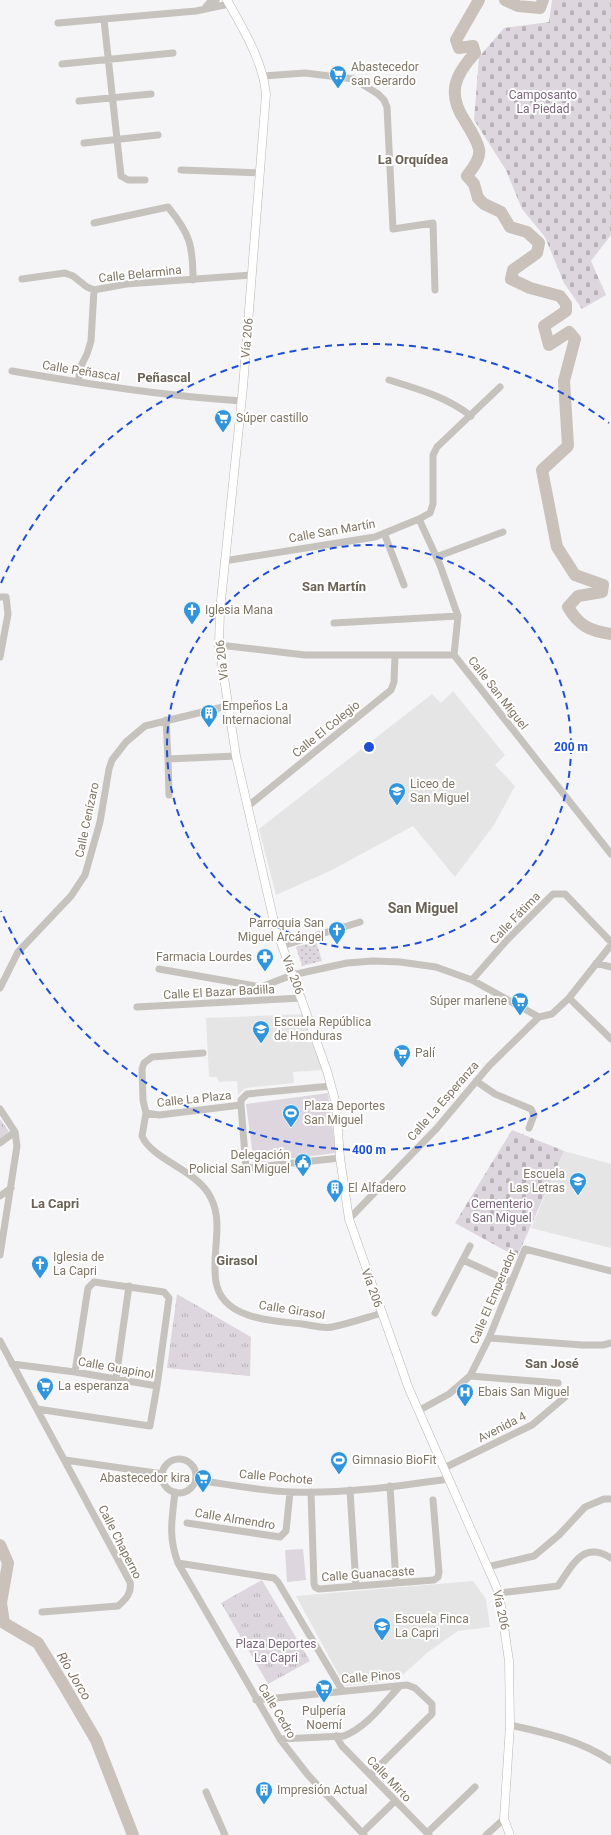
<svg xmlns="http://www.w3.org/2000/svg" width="611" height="1835" viewBox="0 0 611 1835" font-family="Roboto,sans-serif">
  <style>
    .built { fill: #e6e5e5 }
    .grass { fill: url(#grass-tufts) }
    .cemetery { fill: url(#cemetery-stones) }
    .garden { fill: url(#garden-dots) }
    .pitch { fill: #ddd6de }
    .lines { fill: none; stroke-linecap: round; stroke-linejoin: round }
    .river { stroke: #c9c1ba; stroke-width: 12 }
    .major-casing { stroke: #b9b6b0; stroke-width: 9 }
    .minor { stroke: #c6c3be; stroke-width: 7 }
    .major { stroke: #fff; stroke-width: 8 }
    .ring { fill: none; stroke: #1d4ed8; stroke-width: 2; stroke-dasharray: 7 5 }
    .labels { text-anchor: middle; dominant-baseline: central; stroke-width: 4; stroke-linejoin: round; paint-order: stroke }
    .poi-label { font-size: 12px; fill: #7e7564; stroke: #fff; text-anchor: start }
    .park-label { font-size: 12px; fill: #7b667c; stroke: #fff }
    .street-label { font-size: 12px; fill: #7e7564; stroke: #fff }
    .neighbourhood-label { font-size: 13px; font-weight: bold; fill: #6a6255; stroke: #fff }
    .water-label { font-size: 13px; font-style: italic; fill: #807063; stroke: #fff }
    .quarter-label { font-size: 14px; font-weight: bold; fill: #6a6255; stroke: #fff }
    .centre { fill: #1d4ed8; stroke: #fff; stroke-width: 2 }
    .ring-label { font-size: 12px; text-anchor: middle; font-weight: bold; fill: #1d4ed8; stroke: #fff; stroke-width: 4; stroke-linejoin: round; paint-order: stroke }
  </style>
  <defs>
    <pattern id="grass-tufts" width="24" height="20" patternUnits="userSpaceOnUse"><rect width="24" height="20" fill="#ddd6de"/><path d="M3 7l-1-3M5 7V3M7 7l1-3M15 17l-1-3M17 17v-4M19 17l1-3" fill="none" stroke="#b8b2b8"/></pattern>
    <pattern id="cemetery-stones" width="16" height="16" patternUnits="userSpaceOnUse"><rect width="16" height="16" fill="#ddd6de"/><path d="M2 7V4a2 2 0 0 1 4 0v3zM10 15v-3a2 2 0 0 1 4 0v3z" fill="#b8b2b8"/></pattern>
    <pattern id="garden-dots" width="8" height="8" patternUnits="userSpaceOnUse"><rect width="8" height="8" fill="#ddd6de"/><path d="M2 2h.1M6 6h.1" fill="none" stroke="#b8b2b8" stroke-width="1.8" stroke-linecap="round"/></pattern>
  </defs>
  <rect width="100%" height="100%" fill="#f5f5f7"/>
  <!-- built -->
  <path class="built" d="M453,691L505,755L495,765L515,786L494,825L455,877L413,826L332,870L276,895L259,829L432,694L441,703Z
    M305,1014L323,1070L293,1072L294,1083L245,1088L238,1095L237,1081L219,1082L217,1077H209L206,1018Z
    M564,1151L611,1164V1248L531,1228Z
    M473,1581L486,1599L490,1627L458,1631L428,1652L396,1681L345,1686L296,1596Z"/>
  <!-- grass -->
  <path class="grass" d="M0,1119L10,1133L0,1140Z
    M177,1294L251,1337L250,1376L167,1368Z
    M262,1580L310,1661L268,1684L221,1603Z"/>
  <!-- cemetery -->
  <path class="cemetery" d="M552,0H611V235L591,261L606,295L582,309L564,283L545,237L522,209L506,170L474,120L479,57L504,28L549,22Z
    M512,1130L564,1151L517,1257L455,1223Z"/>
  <!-- garden -->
  <path class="garden" d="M316,941L322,961L302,966L296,947Z"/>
  <!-- pitch -->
  <path class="pitch" d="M328,1093L336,1153L254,1163L246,1104Z
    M303,1549L306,1580L287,1582L285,1550Z"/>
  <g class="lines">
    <!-- river -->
    <path class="river" d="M479,0L456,40L459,48L473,46L475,53C454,76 447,94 465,121C470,129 477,140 479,149C481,159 472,169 467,176L474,184L478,198L484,204L501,212L510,227L527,232L539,243L537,253L513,270L511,279L530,288L560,296L566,304V311L544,326L549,345L569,332L575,339L564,381L568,446L542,470L557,547L575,575L603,585L602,592L578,596L568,607C579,626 590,631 611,634
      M505,0L518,6L540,8L543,0
      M0,1545L8,1563L1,1603L4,1623L38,1643L62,1682L96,1740L133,1835"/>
    <!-- major casing -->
    <g class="major-casing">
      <path id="major" d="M227,0C243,29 263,61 266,94L243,387L220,610L219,645L236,756L275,926L327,1071L336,1104L340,1158L349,1219L409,1389L499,1593L509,1661L510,1725L504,1819L510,1835"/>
    </g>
    <!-- minor -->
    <path class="minor" d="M205,8L210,2L216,0
      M104,20L121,176L128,180H145
      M58,23L196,11L229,4
      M62,64L173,53
      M263,76L305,73L354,79L378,94L384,100L387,107L393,229L433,223L435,290
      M79,101L151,94
      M84,143L158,135
      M181,170L260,173
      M94,223L168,207C190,234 193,245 193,280
      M22,279L65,273L73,276L87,287L94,290L126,284L252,275
      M12,371C88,384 164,396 242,401
      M389,380C418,389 447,397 471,416
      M78,382L81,366L87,354L91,341L94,290
      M419,519L440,565L458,616L454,655
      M384,533L404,585
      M436,557L503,532
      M224,561L375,537L419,519L430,513L433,504V455L437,447L500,387
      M0,597H6L8,614L0,657
      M334,623L458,616
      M219,645L305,655H454L611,854
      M166,720L168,759L236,756
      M168,759L169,795
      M247,807L391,690L394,682L395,656
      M282,946L360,922
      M596,963L611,967
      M159,969L261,987L292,975L347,963L373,961L400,962L436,967L472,980L539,1017L552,1014L569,998L611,945
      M472,980L507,940L553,894H565L611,942
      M0,988L18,952L71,896L85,875L100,822L109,769L112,760L126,742L145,726L227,706
      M569,998L611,1039
      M137,1007L302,998
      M203,1053L152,1057L144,1063L142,1069L143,1100L146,1113L142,1136C152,1160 198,1170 211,1198C224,1224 211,1254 216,1282C222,1319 272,1321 302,1324C311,1325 323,1329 332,1327C348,1324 365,1318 382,1313
      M476,1081L495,1094L531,1109L534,1115L529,1128
      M241,1105L246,1168L340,1158
      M0,1109L15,1132L17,1146L0,1255
      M146,1113L159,1115L241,1105V1100L247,1094L331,1086
      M0,1143L15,1132
      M0,1196L11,1188
      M349,1219L437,1128L489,1066L539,1017
      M463,1260L511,1282
      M435,1313L470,1246
      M489,1338L582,1345H603L611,1343
      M0,1341L130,1582C132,1593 126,1599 118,1606L42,1612
      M12,1364L75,1372L157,1386L150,1426L37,1409
      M75,1372L88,1288L94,1282L164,1292L169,1298L157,1386
      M470,1376L558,1383
      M116,1378L129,1286
      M418,1411L449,1394L470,1376L489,1338L525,1249L611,1271
      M162 1476a17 17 0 1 1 34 0a17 17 0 1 1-34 0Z
      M65,1460L163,1474
      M444,1468L532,1425L565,1397
      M196,1480C227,1484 260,1491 292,1492C344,1494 398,1486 449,1479
      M390,1486L396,1582
      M350,1490L356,1586
      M175,1492C172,1519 168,1537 178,1563L280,1739L308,1775L364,1835
      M311,1492L314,1584L315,1587L319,1589L434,1580L438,1577L439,1572L433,1500
      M187,1523L280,1537L286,1531L290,1492
      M178,1563L274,1578L278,1582L342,1690
      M487,1567L534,1556L559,1535L585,1507L604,1499H611
      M499,1593L558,1586C572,1566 582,1540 611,1558
      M256,1700L407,1685L415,1688L432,1704V1714L370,1775
      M510,1725C545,1733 581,1740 611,1761
      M336,1736L342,1746L429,1835
      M280,1739L344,1736C367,1727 383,1704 400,1686
      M206,1792L225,1835
      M362,1833L395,1801
      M427,1833L475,1787
      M486,1835L504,1819"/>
    <!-- major -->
    <use href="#major" class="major"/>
  </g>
  <!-- distance rings -->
  <g class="ring">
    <circle cx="369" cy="747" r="202"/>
    <path d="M609 1071A403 403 0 0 1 1 911M1 583A403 403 0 0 1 609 423"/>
  </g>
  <!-- icons -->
  <defs>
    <g id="supermarket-pin" transform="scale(0.9)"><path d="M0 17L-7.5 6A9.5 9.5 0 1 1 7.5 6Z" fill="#3095dc" stroke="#fff"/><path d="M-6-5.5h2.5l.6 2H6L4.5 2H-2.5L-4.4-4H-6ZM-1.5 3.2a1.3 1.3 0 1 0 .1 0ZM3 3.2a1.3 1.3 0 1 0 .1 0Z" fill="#fff"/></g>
    <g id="church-pin" transform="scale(0.9)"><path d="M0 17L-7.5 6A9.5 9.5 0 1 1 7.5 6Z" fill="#3095dc" stroke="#fff"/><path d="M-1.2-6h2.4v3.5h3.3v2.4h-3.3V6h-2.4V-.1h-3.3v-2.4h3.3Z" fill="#fff"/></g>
    <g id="building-pin" transform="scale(0.9)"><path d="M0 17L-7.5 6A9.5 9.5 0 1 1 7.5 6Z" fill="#3095dc" stroke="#fff"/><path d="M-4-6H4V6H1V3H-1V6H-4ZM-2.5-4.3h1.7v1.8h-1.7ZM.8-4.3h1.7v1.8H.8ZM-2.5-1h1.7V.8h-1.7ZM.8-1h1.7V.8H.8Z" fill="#fff"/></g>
    <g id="school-pin" transform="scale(0.9)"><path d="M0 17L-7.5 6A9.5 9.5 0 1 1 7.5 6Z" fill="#3095dc" stroke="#fff"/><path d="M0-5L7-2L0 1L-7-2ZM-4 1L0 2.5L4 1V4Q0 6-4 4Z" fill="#fff"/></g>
    <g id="pharmacy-pin" transform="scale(0.9)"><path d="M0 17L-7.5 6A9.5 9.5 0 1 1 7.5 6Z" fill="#3095dc" stroke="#fff"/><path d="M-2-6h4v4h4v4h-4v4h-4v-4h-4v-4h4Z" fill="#fff"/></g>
    <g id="stadium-pin" transform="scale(0.9)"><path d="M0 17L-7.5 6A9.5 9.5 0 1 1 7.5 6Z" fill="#3095dc" stroke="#fff"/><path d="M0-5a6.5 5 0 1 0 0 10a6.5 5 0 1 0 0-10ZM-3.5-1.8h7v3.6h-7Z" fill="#fff"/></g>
    <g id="civic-pin" transform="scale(0.9)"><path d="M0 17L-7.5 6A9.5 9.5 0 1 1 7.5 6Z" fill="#3095dc" stroke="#fff"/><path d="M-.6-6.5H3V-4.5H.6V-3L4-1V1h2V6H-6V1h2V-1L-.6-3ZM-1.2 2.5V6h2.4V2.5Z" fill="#fff"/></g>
    <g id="hospital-pin" transform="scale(0.9)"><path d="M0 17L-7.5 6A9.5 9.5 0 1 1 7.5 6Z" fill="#3095dc" stroke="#fff"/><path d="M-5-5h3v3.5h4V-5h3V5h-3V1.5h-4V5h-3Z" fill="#fff"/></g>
  </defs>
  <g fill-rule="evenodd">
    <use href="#supermarket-pin" x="338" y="74"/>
    <use href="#supermarket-pin" x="223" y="418"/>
    <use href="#church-pin" x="192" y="610"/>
    <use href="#building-pin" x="209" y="713"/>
    <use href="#school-pin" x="397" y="791"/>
    <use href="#church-pin" x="337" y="930"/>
    <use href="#pharmacy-pin" x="265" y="957"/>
    <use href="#supermarket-pin" x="520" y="1001"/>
    <use href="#school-pin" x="261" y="1029"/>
    <use href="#supermarket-pin" x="402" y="1053"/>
    <use href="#stadium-pin" x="291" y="1113"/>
    <use href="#civic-pin" x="303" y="1162"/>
    <use href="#school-pin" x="578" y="1181"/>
    <use href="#building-pin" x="335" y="1188"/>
    <use href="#church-pin" x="40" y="1264"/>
    <use href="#supermarket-pin" x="45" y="1386"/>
    <use href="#hospital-pin" x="465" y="1392"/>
    <use href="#stadium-pin" x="339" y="1460"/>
    <use href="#supermarket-pin" x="203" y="1478"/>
    <use href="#school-pin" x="382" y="1626"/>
    <use href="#supermarket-pin" x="324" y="1688"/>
    <use href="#building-pin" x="264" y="1790"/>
  </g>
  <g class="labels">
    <!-- poi labels -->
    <g class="poi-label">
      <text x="351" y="67">Abastecedor<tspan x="351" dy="14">san Gerardo</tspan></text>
      <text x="236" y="418">Súper castillo</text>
      <text x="205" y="610">Iglesia Mana</text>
      <text x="222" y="706">Empeños La<tspan x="222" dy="14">Internacional</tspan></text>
      <text x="410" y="784">Liceo de<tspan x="410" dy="14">San Miguel</tspan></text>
      <text x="324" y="923" text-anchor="end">Parroquia San<tspan x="324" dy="14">Miguel Arcángel</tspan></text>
      <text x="252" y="957" text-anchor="end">Farmacia Lourdes</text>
      <text x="507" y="1001" text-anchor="end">Súper marlene</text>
      <text x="274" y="1022">Escuela República<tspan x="274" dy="14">de Honduras</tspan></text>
      <text x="415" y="1053">Palí</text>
      <text x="304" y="1106">Plaza Deportes<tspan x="304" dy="14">San Miguel</tspan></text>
      <text x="290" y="1155" text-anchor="end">Delegación<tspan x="290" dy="14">Policial San Miguel</tspan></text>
      <text x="565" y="1174" text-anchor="end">Escuela<tspan x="565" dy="14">Las Letras</tspan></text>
      <text x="348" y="1188">El Alfadero</text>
      <text x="53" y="1257">Iglesia de<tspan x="53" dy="14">La Capri</tspan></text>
      <text x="58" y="1386">La esperanza</text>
      <text x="478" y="1392">Ebais San Miguel</text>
      <text x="352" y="1460">Gimnasio BioFit</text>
      <text x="190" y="1478" text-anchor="end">Abastecedor kira</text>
      <text x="395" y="1619">Escuela Finca<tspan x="395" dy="14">La Capri</tspan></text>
      <text x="324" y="1711" text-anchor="middle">Pulpería<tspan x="324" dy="14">Noemí</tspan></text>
      <text x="277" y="1790">Impresión Actual</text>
    </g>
    <!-- park labels -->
    <g class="park-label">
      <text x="543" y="95">Camposanto<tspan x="543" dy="14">La Piedad</tspan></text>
      <text x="502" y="1204">Cementerio<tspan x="502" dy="14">San Miguel</tspan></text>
      <text x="276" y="1644">Plaza Deportes<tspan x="276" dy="14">La Capri</tspan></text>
    </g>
    <!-- street labels -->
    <g class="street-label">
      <text transform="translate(140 274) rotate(-6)">Calle Belarmina</text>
      <text transform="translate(247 338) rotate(-85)">Vía 206</text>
      <text transform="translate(81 371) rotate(9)">Calle Peñascal</text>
      <text transform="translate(332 531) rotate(-10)">Calle San Martín</text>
      <text transform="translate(222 660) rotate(-96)">Vía 206</text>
      <text transform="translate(498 693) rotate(52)">Calle San Miguel</text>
      <text transform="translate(326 729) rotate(-39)">Calle El Colegio</text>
      <text transform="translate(87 820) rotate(-78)">Calle Cenízaro</text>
      <text transform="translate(515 918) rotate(-46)">Calle Fátima</text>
      <text transform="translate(293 975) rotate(69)">Vía 206</text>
      <text transform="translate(219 992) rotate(-3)">Calle El Bazar Badilla</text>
      <text transform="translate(194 1099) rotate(-6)">Calle La Plaza</text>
      <text transform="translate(443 1101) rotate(-49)">Calle La Esperanza</text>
      <text transform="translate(372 1288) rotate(70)">Vía 206</text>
      <text transform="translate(493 1297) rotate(-67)">Calle El Emperador</text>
      <text transform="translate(292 1310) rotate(9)">Calle Girasol</text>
      <text transform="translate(116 1368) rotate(10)">Calle Guapinol</text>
      <text transform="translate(502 1427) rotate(-27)">Avenida 4</text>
      <text transform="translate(276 1477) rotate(5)">Calle Pochote</text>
      <text transform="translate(235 1519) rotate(9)">Calle Almendro</text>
      <text transform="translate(120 1542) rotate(63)">Calle Chaperno</text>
      <text transform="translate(368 1574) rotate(-4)">Calle Guanacaste</text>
      <text transform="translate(501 1610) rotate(78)">Vía 206</text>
      <text transform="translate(371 1677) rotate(-4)">Calle Pinos</text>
      <text transform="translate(277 1711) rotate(59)">Calle Cedro</text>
      <text transform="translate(389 1779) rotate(46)">Calle Mirto</text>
    </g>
    <!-- neighbourhood labels -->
    <g class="neighbourhood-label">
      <text x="413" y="159">La Orquídea</text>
      <text x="164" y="377">Peñascal</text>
      <text x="334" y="586">San Martín</text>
      <text x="55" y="1203">La Capri</text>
      <text x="237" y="1260">Girasol</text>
      <text x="552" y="1363">San José</text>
    </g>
    <!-- water labels -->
    <g class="water-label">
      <text transform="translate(74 1676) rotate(59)">Río Jorco</text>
    </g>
    <!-- quarter labels -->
    <g class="quarter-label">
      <text x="423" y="908">San Miguel</text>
    </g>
  </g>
  <circle cx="369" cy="747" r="6" class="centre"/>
  <g class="ring-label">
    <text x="571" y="751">200 m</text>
    <text x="369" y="1154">400 m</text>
  </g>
</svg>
